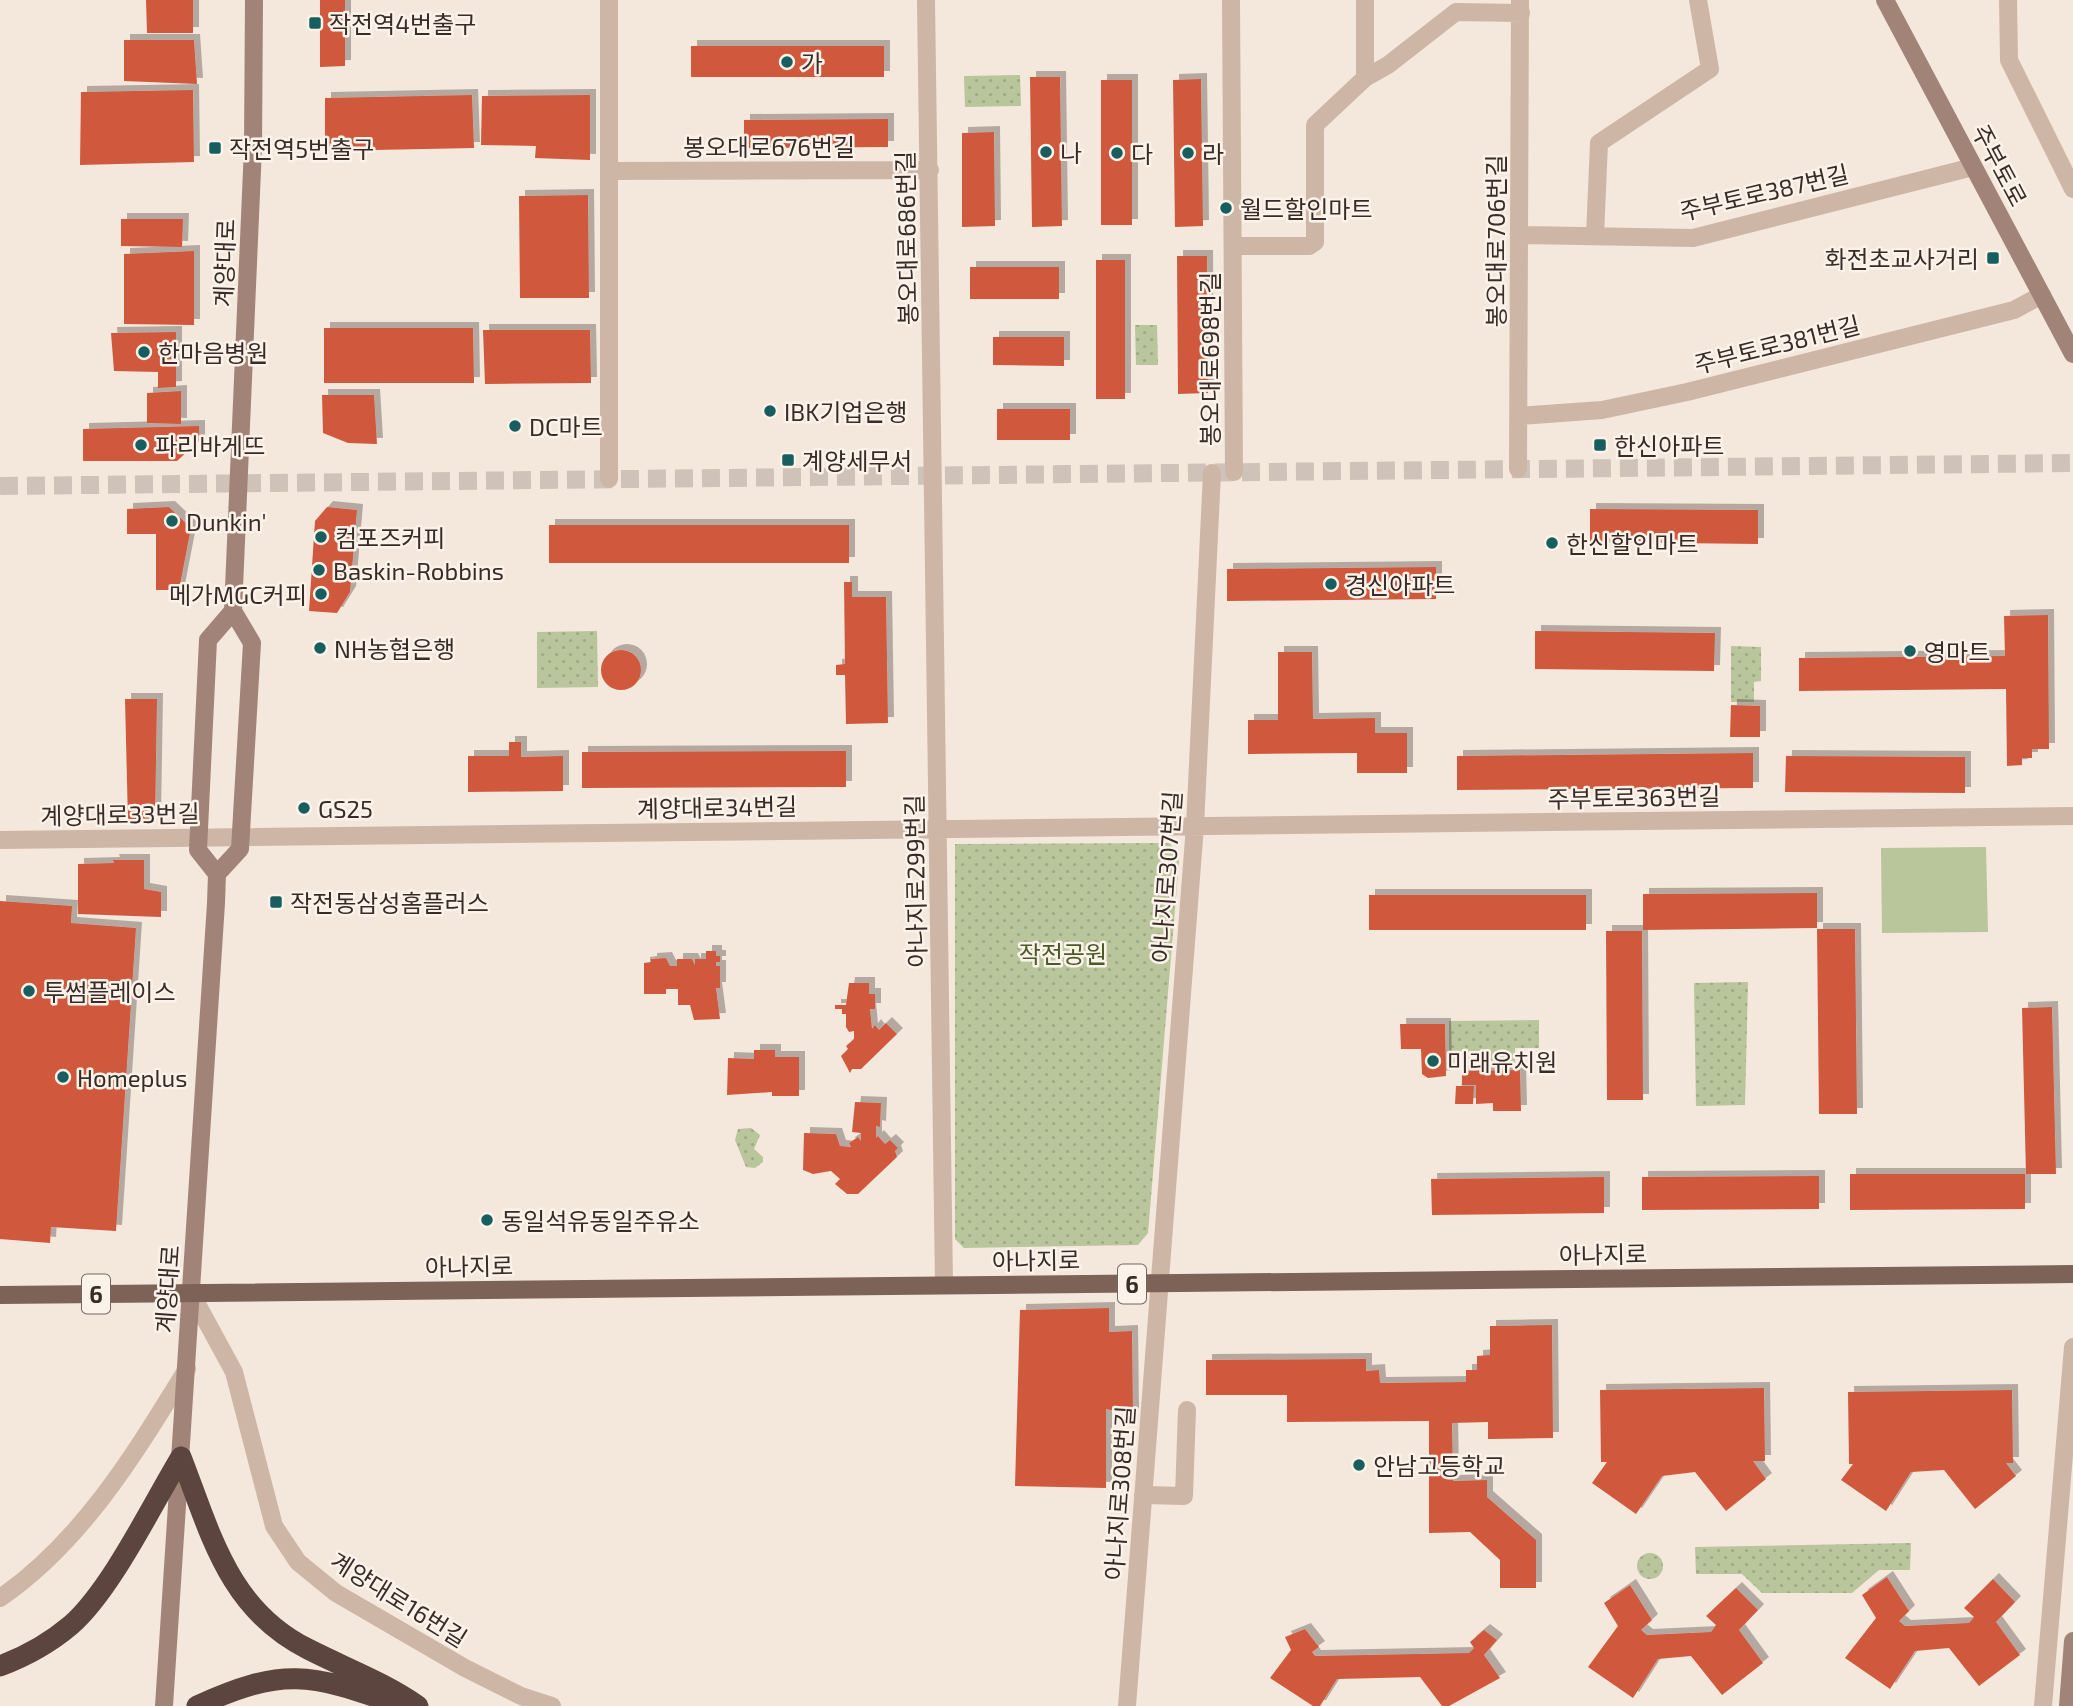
<svg xmlns="http://www.w3.org/2000/svg" width="2073" height="1706" viewBox="0 0 2073 1706" font-family="'Exo 2','Noto Sans KR',sans-serif">
  <style>
    .grass { fill: #b9c59a }
    .park { fill: url(#park-dots) }
    .building { fill: #d0593e; filter: url(#shadow) }
    .lines { fill: none; stroke-linecap: round; stroke-linejoin: round }
    .secondary-tunnel { stroke: #cfc2b8; stroke-width: 18; stroke-dasharray: 18 9; stroke-linecap: butt }
    .street { stroke: #ceb6a6; stroke-width: 18 }
    .secondary { stroke: #a18477; stroke-width: 18 }
    .primary { stroke: #7c6257; stroke-width: 18 }
    .highway { stroke: #5b453e; stroke-width: 21 }
    .poi-dot { fill: #195e5e; stroke: #fbf2e9; stroke-width: 2.5 }
    .labels { text-anchor: middle; dominant-baseline: central; stroke-width: 5; stroke-linejoin: round; paint-order: stroke }
    .shield { fill: #fbf2e9; stroke: #736762; stroke-width: 2 }
    .shield-label { font-size: 23px; font-weight: bold; fill: #392c28 }
    .poi-label { font-size: 24px; fill: #392c28; stroke: #fbf2e9; text-anchor: start }
    .street-label { font-size: 24px; fill: #392c28; stroke: #fbf2e9 }
    .park-label { font-size: 24px; fill: #4b5a29; stroke: #fbf2e9 }
  </style>
  <defs>
    <pattern id="park-dots" width="8" height="8" patternUnits="userSpaceOnUse" patternTransform="scale(1.75)"><rect width="8" height="8" fill="#b9c59a"/><path d="M2 2h.1M6 6h.1" fill="none" stroke="#a0a985" stroke-width="1.8" stroke-linecap="round"/></pattern>
    <filter id="shadow"><feDropShadow dx="6" dy="-6" stdDeviation="0" flood-color="#0004"/></filter>
  </defs>
  <rect width="100%" height="100%" fill="#f4e7dc"/>
  <!-- grass -->
  <path class="grass" d="M1986,847L1988,932L1882,933L1881,848Z"/>
  <!-- park -->
  <path class="park" d="M1020,75L1021,106L965,107L964,76Z
    M1135,325H1157L1158,365H1136Z
    M597,631L598,687L537,688V632Z
    M1731,646L1761,647V681L1754,682V702H1731Z
    M1170,843L1179,861L1148,1233L1138,1245L964,1248L955,1239V844Z
    M1748,982L1745,1105L1696,1106L1694,983Z
    M1539,1020V1048H1515V1063L1449,1064V1021Z
    M751,1128L760,1135L754,1149L763,1157V1162L755,1168L746,1167L735,1140L738,1129Z
    M1911,1543L1910,1570H1879L1852,1593H1762L1742,1574H1696L1695,1547Z
    M1637 1566a13 13 0 1 1 26 0a13 13 0 1 1-26 0Z"/>
  <!-- building -->
  <path class="building" d="M146,0H193V33H147Z
    M320,0H345V66L320,67Z
    M124,40H194L197,84L124,81Z
    M691,46H884V77H691Z
    M1030,77H1060L1062,226L1032,227Z
    M1201,79L1203,226L1175,227L1173,80Z
    M1101,80H1132V225H1101Z
    M193,90L194,162L80,165L81,92Z
    M472,95L474,148L325,151V98Z
    M590,95V160L535,158L536,146L481,145L482,96Z
    M888,119V147L744,148V120Z
    M994,132L995,226L962,227V133Z
    M588,195L589,298H520L519,196Z
    M121,219H183L182,247L121,246Z
    M194,251V325L124,324V254Z
    M1177,256H1207L1208,393L1178,394Z
    M1096,260H1125V399H1096Z
    M970,267H1059V299H970Z
    M324,328H473L474,383H324Z
    M483,330H590L591,383L485,384Z
    M176,332V387L158,388V372L114,371L111,333Z
    M993,337H1064V366L993,365Z
    M181,391V424L147,423V393Z
    M322,395H374L377,444L348,443L323,433Z
    M997,409H1070V440H997Z
    M199,426V441L177,461H83V429Z
    M169,507L191,528L179,590H156V534H127V509Z
    M327,507L357,510L350,592L337,613L309,611L315,521Z
    M1590,509L1758,510V544L1590,542Z
    M549,525H849V563H549Z
    M1436,567V599L1227,601V569Z
    M844,582H852V597H886L888,723L846,724L845,675H836V665L845,664Z
    M2048,615L2049,749H2032V758H2022V765L2007,766L2006,689L1799,691V658L2005,656L2004,616Z
    M1535,631L1715,633L1714,671L1535,669Z
    M601 670a20 20 0 1 1 40 0a20 20 0 1 1-40 0Z
    M1278,652H1312L1313,719L1375,718V733H1407V773H1357V753L1248,754V720H1278Z
    M125,699H157L155,821L128,822Z
    M1731,705L1760,706V737H1730Z
    M509,742H521V757L563,756V791L468,792V756H509Z
    M846,751V787L582,788V752Z
    M1753,753V788L1457,790V756Z
    M1786,756L1965,757V793L1785,792Z
    M113,860H144V889L161,892V917L78,914V864L114,863Z
    M1817,893V928L1643,930V894Z
    M1369,895H1586V930H1369Z
    M0,901L72,906L71,923L136,928L116,1231L51,1227L50,1243L0,1239Z
    M1817,929H1855L1857,1114H1819Z
    M1606,931H1642L1643,1100H1607Z
    M706,951H716V956H720V962H716V966H720V988H716L720,1019L694,1020L690,1005H678V989H666V994H644V963L651,962V959L666,958L670,966H677V959H692L695,965V959H706Z
    M849,983H869V994H875V1009H870L872,1029L875,1025L879,1030L886,1023L897,1034L861,1069H852L850,1073L841,1056L848,1049L846,1046L854,1039V1031L849,1032L846,1027V1014H842V1009H835V1005H846Z
    M2052,1007L2056,1174H2026L2022,1008Z
    M1400,1024H1445L1446,1076L1428,1078L1422,1074L1421,1049H1401Z
    M754,1050H775V1057H799V1096H772V1092L727,1095L728,1058L754,1059Z
    M1520,1070L1521,1111H1493V1103L1476,1104V1085H1462V1071Z
    M1456,1086H1474L1473,1104H1455Z
    M855,1102L881,1103L880,1127L876,1126V1138L878,1136L885,1144L890,1140L898,1148L895,1151L897,1157L858,1194H847L835,1184L840,1179L831,1171L813,1174L803,1170L804,1133L836,1134L840,1146L851,1147L849,1143L858,1137L861,1141V1133L852,1132Z
    M1850,1174H2025V1209L1850,1210Z
    M1819,1176V1209L1642,1210V1177Z
    M1604,1177V1213L1432,1215L1431,1179Z
    M1109,1308V1332L1132,1331L1133,1415L1106,1409V1488L1015,1486L1020,1310Z
    M1552,1325L1553,1438L1488,1439V1422L1452,1423L1453,1481L1487,1480V1497L1536,1540V1588H1500V1560L1470,1532L1429,1533V1421L1287,1422V1395H1206V1360L1366,1359V1371L1379,1370L1380,1383L1466,1382V1370H1477V1356L1490,1355V1326Z
    M1764,1388L1765,1461H1753L1766,1479L1726,1511L1695,1472L1662,1476L1636,1514L1592,1483L1607,1462H1601L1600,1390Z
    M2012,1390L2013,1463H2006L2016,1476L1975,1509L1944,1470L1911,1472L1886,1511L1841,1480L1853,1464H1849L1848,1392Z
    M1887,1577L1909,1611L1899,1621L1905,1626L1969,1623L1974,1617L1964,1608L1993,1579L2015,1602L1996,1622L2020,1655L1979,1686L1949,1648L1915,1651L1890,1689L1845,1658L1876,1618L1862,1595Z
    M1630,1585L1652,1620L1641,1630L1647,1635L1711,1632L1716,1625L1706,1616L1736,1588L1758,1610L1739,1630L1763,1663L1722,1695L1691,1656L1658,1659L1633,1698L1588,1667L1618,1626L1604,1603Z
    M1305,1629L1319,1647L1312,1652L1315,1656L1469,1653L1474,1648L1470,1642L1484,1630L1497,1640L1484,1655L1500,1678L1449,1706H1442L1420,1677L1337,1679L1320,1706H1313L1270,1678L1291,1650L1285,1637Z"/>
  <g class="lines">
    <!-- secondary-tunnel -->
    <path class="secondary-tunnel" d="M0,486L2073,463"/>
    <!-- street -->
    <path class="street" d="M609,0V479
      M926,0L944,1285
      M1231,0L1234,472
      M1365,0V78
      M2008,0L2009,60L2073,189
      M609,171L930,170
      M1520,235L1693,238L1973,167
      M1595,236L1599,143L1710,69L1698,0
      M1233,246H1309L1315,242V125L1365,78L1388,65L1456,12L1521,13
      M1519,416L1602,410L1687,392L2014,310L2042,295
      M1518,469L1520,0
      M0,840L2073,816
      M191,1293L234,1372L274,1526L298,1562L336,1593L465,1668L521,1696L552,1706
      M1143,1495L1184,1496L1187,1410
      M0,1598C82,1542 136,1452 187,1369
      M1127,1706L1195,826L1212,473
      M2043,1706L2073,1347"/>
    <!-- secondary -->
    <path class="secondary" d="M1885,0L2073,354
      M217,874L240,849L252,643L233,611L253,147L254,0
      M164,1706L216,903L217,874L198,850L208,640L233,611
      M2068,1706L2073,1641"/>
    <!-- primary -->
    <path class="primary" d="M0,1295L2073,1274"/>
    <!-- highway -->
    <path class="highway" d="M181,1457C211,1534 228,1609 308,1649C345,1668 384,1682 418,1706
      M0,1666C24,1657 51,1642 71,1625C111,1590 152,1505 181,1457
      M197,1706C283,1667 309,1673 396,1704"/>
  </g>
  <!-- markers -->
  <g class="poi-dot">
    <rect x="308" y="16" width="14" height="14" rx="3.5"/>
    <circle cx="787" cy="62" r="7"/>
    <rect x="208" y="141" width="14" height="14" rx="3.5"/>
    <circle cx="1046" cy="152" r="7"/>
    <circle cx="1117" cy="153" r="7"/>
    <circle cx="1188" cy="153" r="7"/>
    <circle cx="1226" cy="208" r="7"/>
    <rect x="1986" y="251" width="14" height="14" rx="3.5"/>
    <circle cx="144" cy="352" r="7"/>
    <circle cx="770" cy="411" r="7"/>
    <circle cx="515" cy="426" r="7"/>
    <circle cx="141" cy="445" r="7"/>
    <rect x="1593" y="438" width="14" height="14" rx="3.5"/>
    <rect x="781" y="453" width="14" height="14" rx="3.5"/>
    <circle cx="172" cy="521" r="7"/>
    <circle cx="321" cy="537" r="7"/>
    <circle cx="1552" cy="543" r="7"/>
    <circle cx="319" cy="570" r="7"/>
    <circle cx="1331" cy="584" r="7"/>
    <circle cx="321" cy="594" r="7"/>
    <circle cx="320" cy="648" r="7"/>
    <circle cx="1910" cy="651" r="7"/>
    <circle cx="304" cy="808" r="7"/>
    <rect x="269" y="895" width="14" height="14" rx="3.5"/>
    <circle cx="29" cy="991" r="7"/>
    <circle cx="1433" cy="1061" r="7"/>
    <circle cx="63" cy="1077" r="7"/>
    <circle cx="487" cy="1220" r="7"/>
    <circle cx="1359" cy="1465" r="7"/>
  </g>
  <g class="labels">
    <!-- shield labels -->
    <g class="shield">
      <rect x="1118" y="1264.5" width="28" height="39" rx="5"/>
      <rect x="82" y="1274.5" width="28" height="39" rx="5"/>
    </g>
    <g class="shield-label">
      <text x="1132" y="1284">6</text>
      <text x="96" y="1294">6</text>
    </g>
    <!-- poi labels -->
    <g class="poi-label">
      <text x="329" y="23">작전역4번출구</text>
      <text x="801" y="62">가</text>
      <text x="229" y="148">작전역5번출구</text>
      <text x="1060" y="152">나</text>
      <text x="1131" y="153">다</text>
      <text x="1202" y="153">라</text>
      <text x="1240" y="208">월드할인마트</text>
      <text x="1979" y="258" text-anchor="end">화전초교사거리</text>
      <text x="158" y="352">한마음병원</text>
      <text x="784" y="411">IBK기업은행</text>
      <text x="529" y="426">DC마트</text>
      <text x="155" y="445">파리바게뜨</text>
      <text x="1614" y="445">한신아파트</text>
      <text x="802" y="460">계양세무서</text>
      <text x="186" y="521">Dunkin'</text>
      <text x="335" y="537">컴포즈커피</text>
      <text x="1566" y="543">한신할인마트</text>
      <text x="333" y="570">Baskin-Robbins</text>
      <text x="1345" y="584">경신아파트</text>
      <text x="307" y="594" text-anchor="end">메가MGC커피</text>
      <text x="334" y="648">NH농협은행</text>
      <text x="1924" y="651">영마트</text>
      <text x="318" y="808">GS25</text>
      <text x="290" y="902">작전동삼성홈플러스</text>
      <text x="43" y="991">투썸플레이스</text>
      <text x="1447" y="1061">미래유치원</text>
      <text x="77" y="1077">Homeplus</text>
      <text x="501" y="1220">동일석유동일주유소</text>
      <text x="1373" y="1465">안남고등학교</text>
    </g>
    <!-- street labels -->
    <g class="street-label">
      <text x="769" y="146">봉오대로676번길</text>
      <text transform="translate(2000 165) rotate(62)">주부토로</text>
      <text transform="translate(1764 192) rotate(-13)">주부토로387번길</text>
      <text transform="translate(906 238) rotate(-91)">봉오대로686번길</text>
      <text transform="translate(1495 241) rotate(-90)">봉오대로706번길</text>
      <text transform="translate(224 263) rotate(-88)">계양대로</text>
      <text transform="translate(1777 344) rotate(-14)">주부토로381번길</text>
      <text transform="translate(1209 359) rotate(-90)">봉오대로698번길</text>
      <text transform="translate(1634 797) rotate(-1)">주부토로363번길</text>
      <text transform="translate(717 807) rotate(-1)">계양대로34번길</text>
      <text transform="translate(120 814) rotate(-1)">계양대로33번길</text>
      <text transform="translate(1166 877) rotate(-86)">아나지로307번길</text>
      <text transform="translate(915 881) rotate(-91)">아나지로299번길</text>
      <text transform="translate(1603 1254) rotate(-1)">아나지로</text>
      <text transform="translate(1036 1260) rotate(-1)">아나지로</text>
      <text transform="translate(469 1266) rotate(-1)">아나지로</text>
      <text transform="translate(167 1289) rotate(-86)">계양대로</text>
      <text transform="translate(1119 1493) rotate(-86)">아나지로308번길</text>
      <text transform="translate(399 1599) rotate(32)">계양대로16번길</text>
    </g>
    <!-- park labels -->
    <g class="park-label">
      <text x="1063" y="953">작전공원</text>
    </g>
  </g>
</svg>
